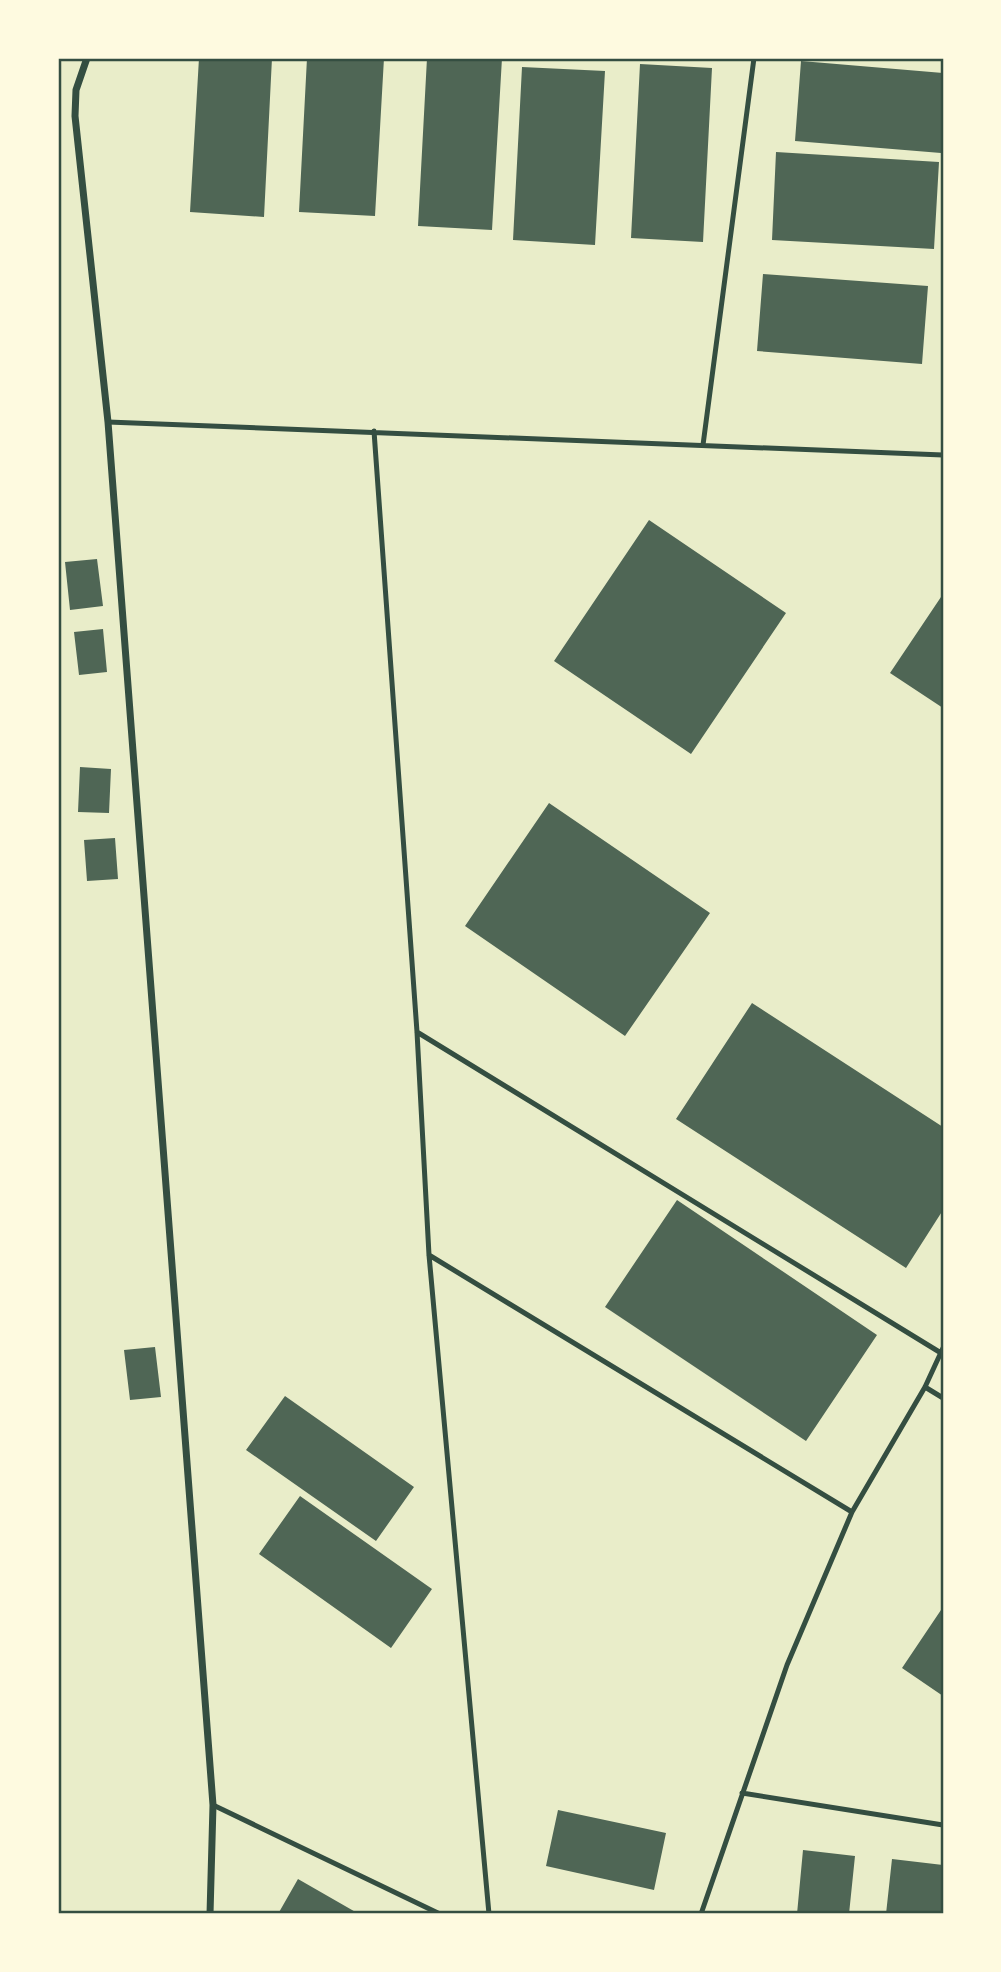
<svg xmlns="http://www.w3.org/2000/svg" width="1001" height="1972" viewBox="0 0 1001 1972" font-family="Montserrat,sans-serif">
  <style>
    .building { fill: #4f6655 }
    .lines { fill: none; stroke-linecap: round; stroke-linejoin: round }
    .service { stroke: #344e41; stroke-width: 5 }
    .minor { stroke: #344e41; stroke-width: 7 }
    .neatline { fill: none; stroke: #344e41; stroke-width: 2.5 }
  </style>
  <rect width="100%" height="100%" fill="#e9edc9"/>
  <!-- building -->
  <path class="building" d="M199,58H272L264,217L190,212Z
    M307,58H384L375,216L299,212Z
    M427,58H502L492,230L418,226Z
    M801,61L943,73L941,153L795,141Z
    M640,64L712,68L703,242L631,238Z
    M522,67L605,71L595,245L513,240Z
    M776,152L939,162L934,249L772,240Z
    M763,274L928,286L922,364L757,351Z
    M649,520L786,613L691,754L554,661Z
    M97,559L103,606L70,610L65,562Z
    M943,594V708L890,673Z
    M103,629L107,672L79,675L74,632Z
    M80,767L111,769L109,813L78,812Z
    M549,803L710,913L625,1036L465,926Z
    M115,838L118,879L87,881L84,840Z
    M752,1003L943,1127V1210L906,1268L676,1119Z
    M677,1200L877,1335L806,1441L605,1307Z
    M155,1347L161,1397L130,1400L124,1350Z
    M285,1396L414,1487L376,1541L246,1450Z
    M300,1496L432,1589L391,1648L259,1554Z
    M943,1607V1696L902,1668Z
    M558,1810L666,1833L654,1890L546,1866Z
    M803,1850L855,1856L849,1914H797Z
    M892,1859L943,1865V1914H886Z
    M298,1879L359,1914H278Z"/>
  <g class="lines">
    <!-- service -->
    <path class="service" d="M108,422L943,455
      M374,431L417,1032L429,1255L489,1914
      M703,445L754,58
      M417,1032L941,1353
      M429,1255L852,1512
      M925,1387L943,1398
      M742,1793L943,1825
      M213,1805L440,1914
      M701,1914L787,1665L852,1512L925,1387L943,1348"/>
    <!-- minor -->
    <path class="minor" d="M87,58L76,90L75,116L108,422L213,1805L210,1914"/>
  </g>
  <!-- border -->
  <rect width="1001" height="1972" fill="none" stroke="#fefae0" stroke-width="119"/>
  <rect x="60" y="60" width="882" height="1852" class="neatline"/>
</svg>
